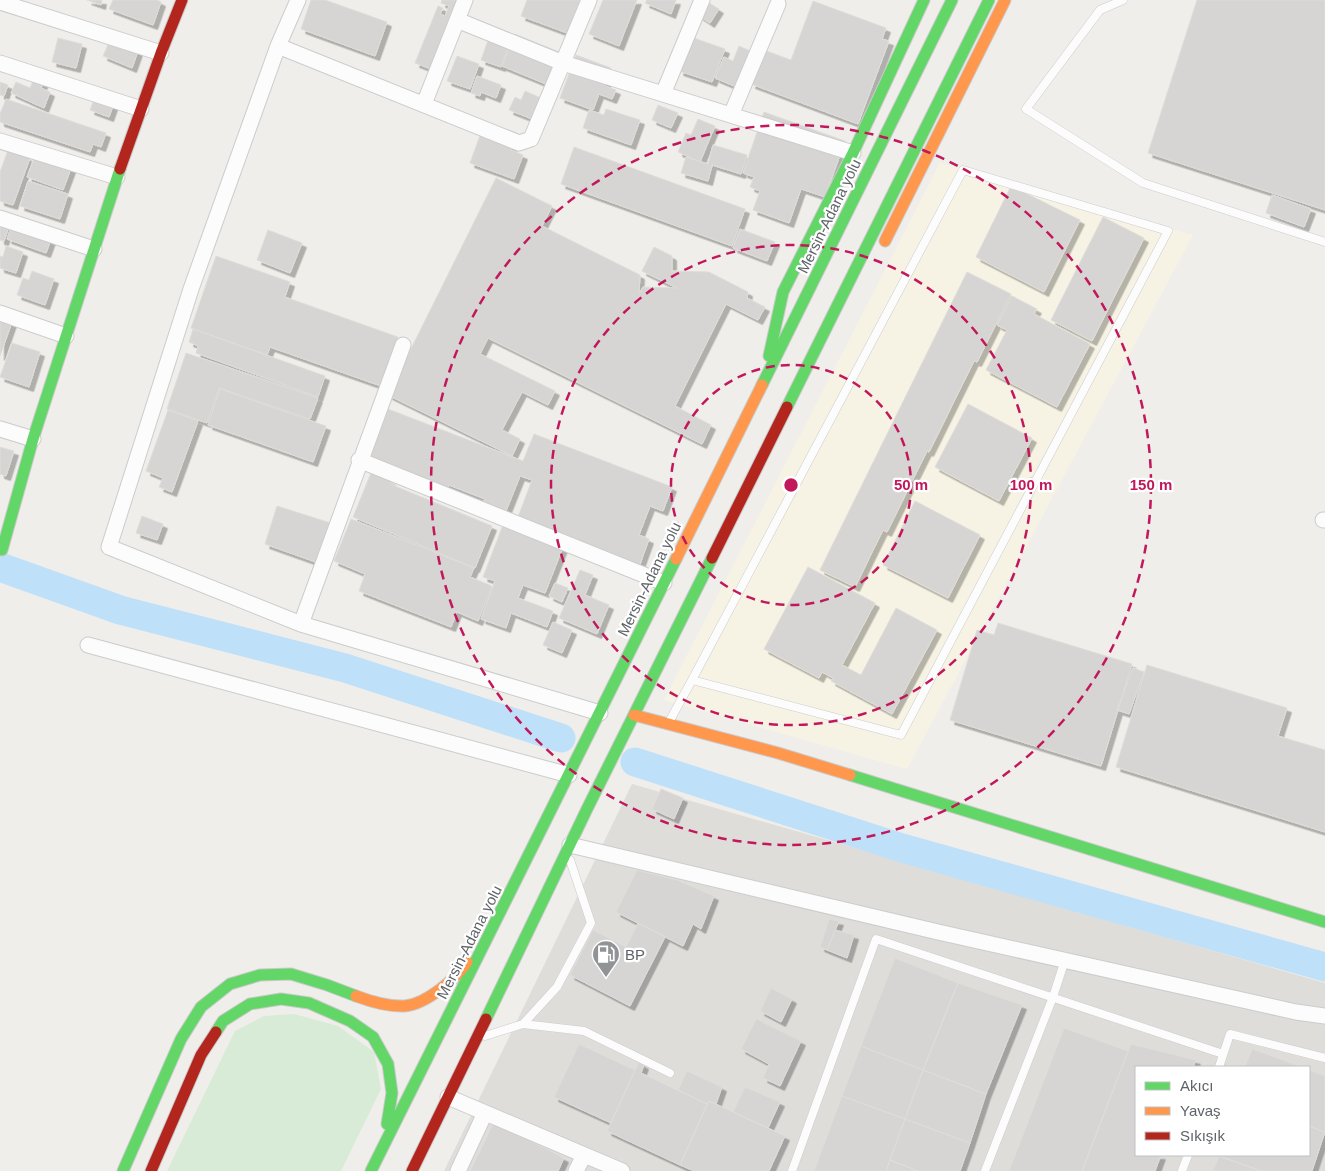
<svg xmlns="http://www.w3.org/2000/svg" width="1325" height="1171" viewBox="0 0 1325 1171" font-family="Arial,sans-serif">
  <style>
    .commercial { fill: #f7f3e4 }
    .industrial { fill: #dfddda; fill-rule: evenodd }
    .green { fill: #d8ebd6 }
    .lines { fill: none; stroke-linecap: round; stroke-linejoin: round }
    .river { stroke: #bfe0f9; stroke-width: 29 }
    .building { fill: #d6d5d3; stroke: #deddd9; filter: url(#shadow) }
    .lane-casing { stroke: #cbcccc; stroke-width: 9 }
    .street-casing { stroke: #cbcccc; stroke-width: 17 }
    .fast-casing { stroke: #cacacb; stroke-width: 13 }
    .slow-casing { stroke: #cacacb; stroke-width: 13 }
    .jam-casing { stroke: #cacacb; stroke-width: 13 }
    .lane { stroke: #fdfcfc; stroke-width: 8 }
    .street { stroke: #fdfcfc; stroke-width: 15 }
    .fast { stroke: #63d668; stroke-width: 11 }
    .slow { stroke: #ff974d; stroke-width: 11 }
    .jam { stroke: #b3261e; stroke-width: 11 }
    .ring { fill: none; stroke: #c2185b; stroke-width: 2.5; stroke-dasharray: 9 6 }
    .labels { text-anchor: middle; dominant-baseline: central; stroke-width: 4.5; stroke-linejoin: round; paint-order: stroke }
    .street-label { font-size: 15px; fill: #5f6368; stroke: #fff }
    .poi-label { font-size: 15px; fill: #5f6368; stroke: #fff; text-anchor: start }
    .centre { fill: #c2185b; stroke: #fff; stroke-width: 2.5 }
    .ring-label { font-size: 15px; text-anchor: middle; font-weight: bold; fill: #c2185b; stroke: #fff; stroke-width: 4.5; stroke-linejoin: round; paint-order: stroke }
  </style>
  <defs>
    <filter id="shadow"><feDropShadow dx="4.5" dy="4.5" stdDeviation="0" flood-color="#0004"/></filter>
  </defs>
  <rect width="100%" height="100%" fill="#efeeea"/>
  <!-- commercial -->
  <path class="commercial" d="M940,163L1193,235L907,769L664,700Z"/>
  <!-- industrial -->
  <path class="industrial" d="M632,784L1325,983V1171H444ZM1136,1067H1309V1155H1136Z"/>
  <!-- green -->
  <path class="green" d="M294,1014L338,1026L374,1052L381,1089L341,1171H167L235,1031L264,1016Z"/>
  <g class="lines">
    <!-- river -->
    <path class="river" d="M0,567L120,610L345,668L561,738
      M635,762L902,848L1325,967"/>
  </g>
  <!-- building -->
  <path class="building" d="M87,0H102L101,5Z
    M113,0H157L161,2L153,25L109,9Z
    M311,0H325L387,22L375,56L301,29Z
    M442,0H459L431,69L415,63L438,6L443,8L440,14L445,16L449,6L441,3Z
    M527,0H580L567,33L521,16Z
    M603,0H637L619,46L589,34Z
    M647,0H676L671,14L645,3Z
    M1197,0H1325V210L1148,153Z
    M706,1L719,9L710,23L698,15Z
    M813,1L886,28L882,39L889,41L858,124L751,84L764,50L791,60Z
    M492,29L512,36L501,67L481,60Z
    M515,34L559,52L546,84L502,66Z
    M691,37L725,49L712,82L679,71Z
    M58,38L82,44L76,68L52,62Z
    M110,40L138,51L132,68L103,56Z
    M739,46L753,52L739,88L715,78L724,57L733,61Z
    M576,55L611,68L605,86L616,90L612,99L599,94L593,110L560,98Z
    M457,56L479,64L470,89L447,81Z
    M36,73L46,77L41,88L50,92L44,108L11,93L16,82L30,88Z
    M477,76L501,85L496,98L481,92L480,96L471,93Z
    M0,82L8,85L4,96L0,95Z
    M525,91L541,98L532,119L509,110L515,97L521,100Z
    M95,97L114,103L109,117L90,110Z
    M6,99L106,133L101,147L93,144L90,152L0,122V114Z
    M658,105L678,113L671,128L652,120Z
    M606,109L640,120L631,145L583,128L589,110L604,115Z
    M764,112L845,141L825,197L801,189L789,223L753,210L760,191L750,187L754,177L743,173Z
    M698,119L715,126L700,162L678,152L686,133L691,135Z
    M506,129L517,133L511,150L523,155L514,179L470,163L482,130L503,138Z
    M713,145L747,155L741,174L712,165L708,181L681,173L686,157L708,164Z
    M574,147L745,209L732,246L561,184Z
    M8,150L30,158L13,205L0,201V172Z
    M37,150L73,163L63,190L27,177Z
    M496,178L552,206L542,226L640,275L639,294L643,287L677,288L642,271L654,247L672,256V271L709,272L748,292L747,298L765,307L758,320L726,304L675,406L711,425L702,444L488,338L480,354L555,391L548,405L522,392L502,430L520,439L512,456L388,395Z
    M28,181L68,194L60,219L20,206Z
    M1011,186L1080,220L1044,292L976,257Z
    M1272,195L1311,209L1304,227L1266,213Z
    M0,217L11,221L4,241L0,240Z
    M15,217L54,231L46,253L7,239Z
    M1103,217L1144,238L1092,341L1051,320Z
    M740,229L775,242L767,261L733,248Z
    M268,230L302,243L290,273L257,260Z
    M6,246L23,252L16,273L0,268V256L3,257Z
    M216,256L290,282L285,297L398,337L381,386L270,347L267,355L191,328Z
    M32,271L54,279L45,305L17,295L23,278L29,280Z
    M967,272L1011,294L977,362L974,361L929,452L927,451L887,532L883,530L855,587L820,570Z
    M1012,296L1037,309L1034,314L1090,344L1057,407L986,370L1007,330L997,325Z
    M0,318L12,322L0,356Z
    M193,329L325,376L318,397L196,353L198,346L189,342Z
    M12,343L40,352L29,387L0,377Z
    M186,353L318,398L310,419L219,388L207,423L167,409Z
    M220,389L326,426L313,462L208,425Z
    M968,404L1032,438L999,501L935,467Z
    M388,409L523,461L534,434L672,487L663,511L650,506L639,535L649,539L639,567L600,552L601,549L518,517L532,480L520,476L506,511L483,502L485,499L449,485L448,488L370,458Z
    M168,410L198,421L172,492L159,487L163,478L146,471Z
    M0,447L14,451L6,476L0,474Z
    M371,473L391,481L390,484L492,526L475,568L353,517Z
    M915,501L980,535L948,598L883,565Z
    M277,506L337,525L324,565L265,544Z
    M142,516L163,524L157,540L136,533Z
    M351,519L474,568L470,577L492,586L478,621L457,612L451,627L359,591L365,574L334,561Z
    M503,525L563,547L545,593L523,585L518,598L553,611L547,627L511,613L506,628L481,619L495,581L483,577Z
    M808,567L875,603L842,665L861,675L896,608L937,630L892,714L831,681L833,678L822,672L819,678L764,649Z
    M580,570L593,575L585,595L609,605L597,634L559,618Z
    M555,583L568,588L562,602L549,596Z
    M553,622L572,630L562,653L543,645Z
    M998,623L1132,664L1101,766L950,720L977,630L994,635Z
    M1147,665L1287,708L1278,736L1325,750V832L1116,767Z
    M1133,668L1144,672L1129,714L1117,710Z
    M661,789L683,798L674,819L652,809Z
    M637,870L677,880L714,896L701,929L693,924L683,946L616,912Z
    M829,919L839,921L827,950L820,947Z
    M638,923L665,937L630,1006L570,975L593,930L626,947Z
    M835,930L854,935L847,958L827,950Z
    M895,958L958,983L923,1070L861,1046Z
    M958,983L1022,1005L986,1094L923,1070Z
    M771,988L792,999L781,1022L760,1011Z
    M756,1019L801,1041L780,1086L763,1078L769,1064L741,1049Z
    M1064,1028L1128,1051L1082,1171H1009Z
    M579,1044L635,1070L611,1123L554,1097Z
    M1131,1044L1196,1060L1193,1067H1136V1155H1161L1155,1171H1082Z
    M861,1046L923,1070L905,1119L842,1096Z
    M1252,1049L1302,1067H1245Z
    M639,1062L644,1065L641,1073L707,1104L680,1165L607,1131Z
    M923,1070L986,1094L970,1143L905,1119Z
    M1309,1070L1325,1076V1132L1309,1126Z
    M687,1071L722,1087L716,1104L709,1101L707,1104L678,1090Z
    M745,1087L780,1102L768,1128L733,1112Z
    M842,1096L905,1119L886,1171H814Z
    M709,1101L785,1136L769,1171H694L680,1165Z
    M905,1119L970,1143L960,1171H918L890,1160Z
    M494,1122L564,1158L558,1171H470Z
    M1309,1126L1325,1132L1312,1171H1261L1216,1155H1309Z
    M1219,1156L1261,1171H1213Z
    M890,1160L918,1171H886Z"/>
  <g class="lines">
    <!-- lane casing -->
    <g class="lane-casing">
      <path id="lane" d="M1123,0L1100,10L1026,109L1143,183L1325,242
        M669,722L692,680L963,170L1168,231L901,735L692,680
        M523,1024L584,1031L670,1073
        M485,1036L523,1024L557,987L591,923L570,860
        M1219,1067L1230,1034L1325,1058
        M792,1171L876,939L1223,1054
        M985,1171L1053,997L1065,960
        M1182,1171L1188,1155"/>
    </g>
    <!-- street casing -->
    <g class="street-casing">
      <path id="street" d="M298,0L278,46L191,289L109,547L301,624L600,713
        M0,2L161,53
        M457,20L563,63L853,153
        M278,46L519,143L531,139L589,0
        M0,63L141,109
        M663,94L702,0
        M424,104L465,0
        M731,115L778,4
        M0,141L117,177
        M0,218L94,249
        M0,313L66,336
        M0,429L33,439
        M359,460L664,583
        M1323,520H1325
        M301,624L403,345
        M88,645L569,775
        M570,845L938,932L1296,1012L1325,1016
        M448,1097L622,1171
        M458,1171L485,1113
        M576,1171L584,1155"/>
    </g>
    <!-- fast casing -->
    <g class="fast-casing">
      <path id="fast" d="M769,356L783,292L853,153L924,0
        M762,385L952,0
        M787,407L989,0
        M2,550L33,439L120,169
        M850,775L1325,922
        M486,1019L587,809L712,558
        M216,1032L223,1021L250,1004L281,999L309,1003L350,1021L373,1037L388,1064L392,1093L387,1124
        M123,1171L181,1039L201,1007L230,984L260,975L291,974L327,985L356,996
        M371,1171L676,559"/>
    </g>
    <!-- slow casing -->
    <g class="slow-casing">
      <path id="slow" d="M885,241L1005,0
        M676,559L762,385
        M634,715L778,753L850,775
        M356,996C372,1002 388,1007 405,1006C426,1004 456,979 467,962"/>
    </g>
    <!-- jam casing -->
    <g class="jam-casing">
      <path id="jam" d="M120,169L161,53L182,0
        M712,558L787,407
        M151,1171L201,1055L216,1032
        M412,1171L486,1019"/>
    </g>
    <!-- lane -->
    <use href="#lane" class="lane"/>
    <!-- street -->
    <use href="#street" class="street"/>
    <!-- fast -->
    <use href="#fast" class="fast"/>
    <!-- slow -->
    <use href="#slow" class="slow"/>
    <!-- jam -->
    <use href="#jam" class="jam"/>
  </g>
  <!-- distance rings -->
  <g class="ring">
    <circle cx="791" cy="485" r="120"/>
    <circle cx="791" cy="485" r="240"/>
    <circle cx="791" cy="485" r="360"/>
  </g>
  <!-- icons -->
  <defs>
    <g id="fuel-pin" transform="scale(1.4375)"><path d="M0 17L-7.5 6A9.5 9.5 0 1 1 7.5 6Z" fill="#919496" stroke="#fff"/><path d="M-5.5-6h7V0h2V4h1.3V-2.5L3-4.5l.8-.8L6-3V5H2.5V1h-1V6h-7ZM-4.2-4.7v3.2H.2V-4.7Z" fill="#fff"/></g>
  </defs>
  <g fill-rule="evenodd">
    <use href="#fuel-pin" x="606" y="954"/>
  </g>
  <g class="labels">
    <!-- street labels -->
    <g class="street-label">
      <text transform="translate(829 216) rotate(-64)">Mersin-Adana yolu</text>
      <text transform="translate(649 579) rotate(-64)">Mersin-Adana yolu</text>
      <text transform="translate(469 942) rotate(-63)">Mersin-Adana yolu</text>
    </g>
    <!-- poi labels -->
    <g class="poi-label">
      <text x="625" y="954">BP</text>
    </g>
  </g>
  <circle cx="791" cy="485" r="8" class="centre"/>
  <g class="ring-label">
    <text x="911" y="490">50 m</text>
    <text x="1031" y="490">100 m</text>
    <text x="1151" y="490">150 m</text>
  </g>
  <!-- legend -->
  <rect x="1135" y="1066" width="175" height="90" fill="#ffffff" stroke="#bfc1c3"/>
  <rect x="1145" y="1082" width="25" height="8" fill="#63d668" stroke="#bfc1c3"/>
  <text x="1180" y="1091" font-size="15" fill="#5f6368">Akıcı</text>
  <rect x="1145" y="1107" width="25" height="8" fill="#ff974d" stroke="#bfc1c3"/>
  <text x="1180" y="1116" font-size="15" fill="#5f6368">Yavaş</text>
  <rect x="1145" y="1132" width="25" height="8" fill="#b3261e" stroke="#bfc1c3"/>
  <text x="1180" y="1141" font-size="15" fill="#5f6368">Sıkışık</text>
</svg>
